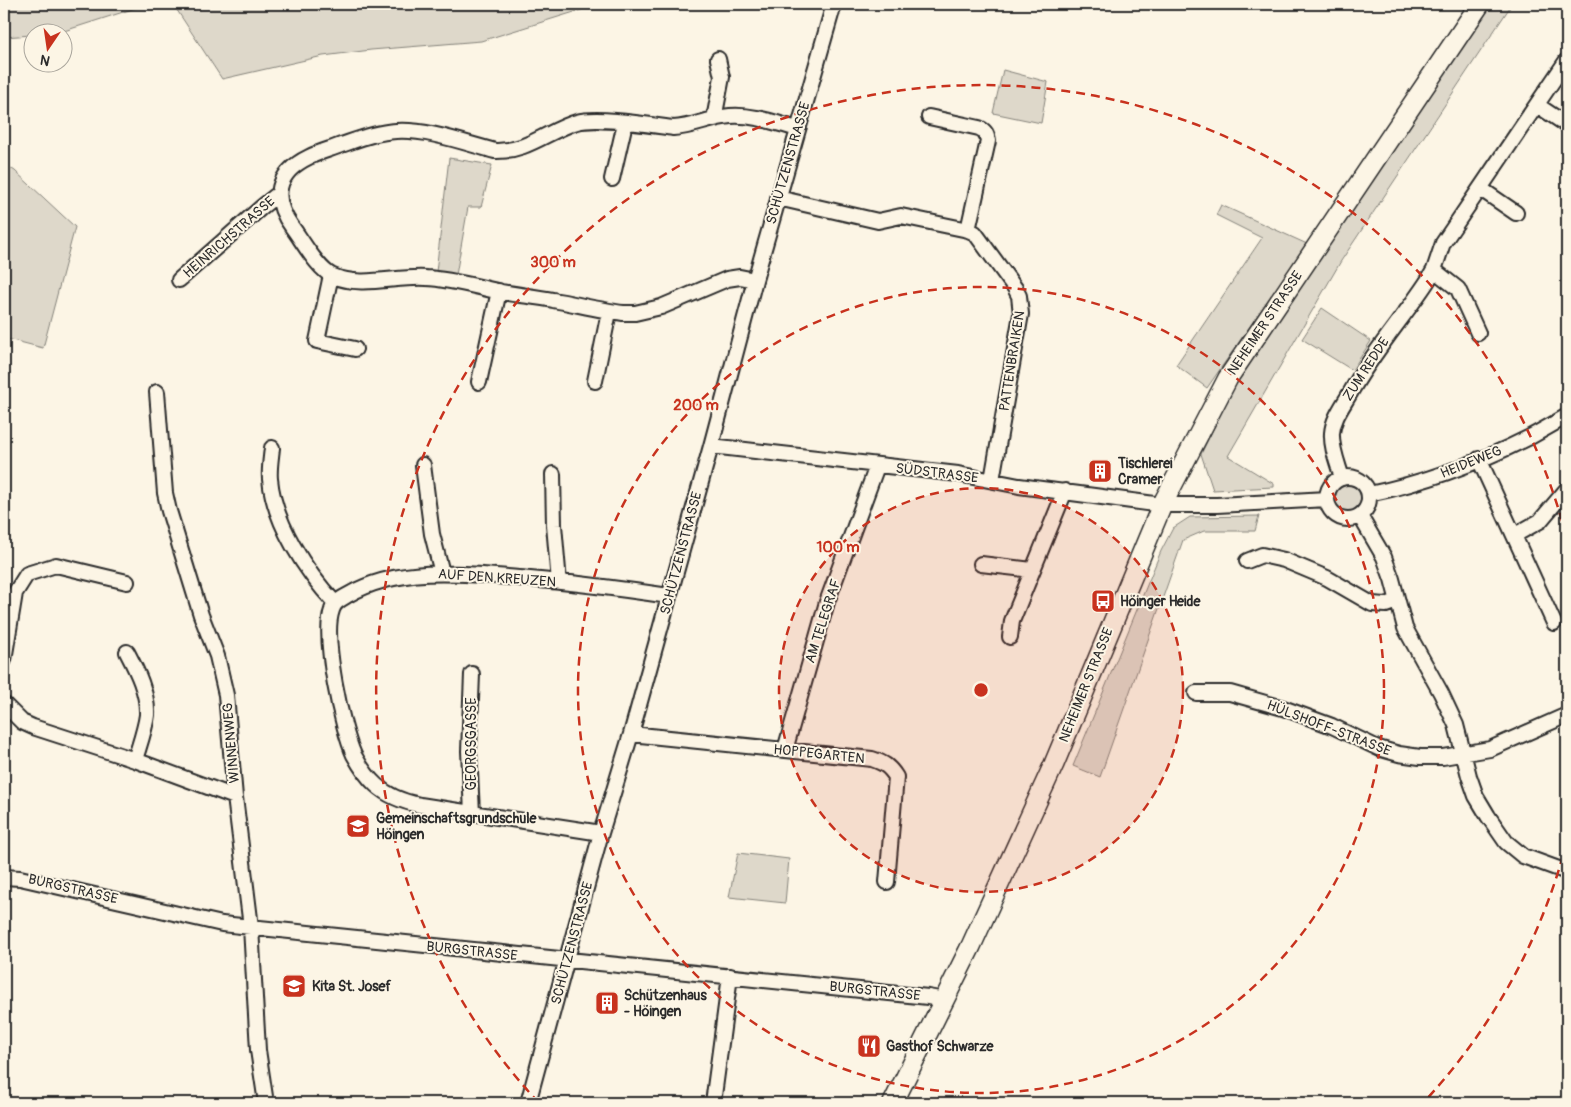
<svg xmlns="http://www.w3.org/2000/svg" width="1571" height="1107" viewBox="0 0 1571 1107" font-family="Pangolin,sans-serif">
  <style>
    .green { fill: #ded8ca; stroke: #84827a }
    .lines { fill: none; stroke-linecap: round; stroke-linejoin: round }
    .street-casing { stroke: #2b2b2b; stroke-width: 18 }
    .secondary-casing { stroke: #2b2b2b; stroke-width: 22 }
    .street { stroke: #fcf5e5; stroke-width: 14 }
    .secondary { stroke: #fcf5e5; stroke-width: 19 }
    .ring { fill: none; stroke: #c8321e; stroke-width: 2.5; stroke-dasharray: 9 6 }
    .labels { text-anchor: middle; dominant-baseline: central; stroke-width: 4; stroke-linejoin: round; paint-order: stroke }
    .street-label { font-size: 14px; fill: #2b2b2b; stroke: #fcf5e5 }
    .poi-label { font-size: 14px; font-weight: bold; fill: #2b2b2b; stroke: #fcf5e5; text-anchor: start }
    .centre { fill: #c8321e; stroke: #fcf5e5; stroke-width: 2.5 }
    .ring-label { font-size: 15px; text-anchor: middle; font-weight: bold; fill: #c8321e; stroke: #fcf5e5; stroke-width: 4; stroke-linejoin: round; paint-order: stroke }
  </style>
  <rect width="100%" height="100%" fill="#fcf5e5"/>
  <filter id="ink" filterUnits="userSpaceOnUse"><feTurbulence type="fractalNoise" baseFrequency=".02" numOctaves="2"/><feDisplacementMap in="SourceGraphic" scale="10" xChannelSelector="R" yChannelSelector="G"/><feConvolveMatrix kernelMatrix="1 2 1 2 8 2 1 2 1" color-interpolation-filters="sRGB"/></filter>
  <g filter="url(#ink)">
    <!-- green -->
    <path class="green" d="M4,4H148L61,32H32V35L4,37Z
      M173,4H600L481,41L371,50L323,56L222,79Z
      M1488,4H1512L1341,261L1228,456L1274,484V487L1213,490L1201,454L1240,374Z
      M1003,70L1048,82L1041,123L993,113Z
      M449,158L492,165L481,207H468L456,275L436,272Z
      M4,164L15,171L75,227L43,348L4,338Z
      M1221,205L1307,244L1207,388L1176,365L1262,238L1216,215Z
      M1322,308L1371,341L1352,370L1302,339Z
      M1334 499a14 14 0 1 1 28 0a14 14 0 1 1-28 0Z
      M1259,516L1255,531H1204L1183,540L1100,777L1073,766L1161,551L1173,528L1190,517Z
      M738,853L789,859L785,903L729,897Z"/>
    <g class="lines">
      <!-- street casing -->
      <g class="street-casing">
        <path id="street" d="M1537,105L1567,125
          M929,117L979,128C986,131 987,135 988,141L968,230
          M714,119L722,77L718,59
          M612,179L625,123
          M1481,189L1516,213
          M778,198L878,221L901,216L968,230L975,233L1015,288L1019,296L1021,314L992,480
          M1434,270L1458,289L1478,333
          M331,275L317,341L355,349
          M179,280L263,206L278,194
          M755,280L740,277L727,279L661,307L635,313H623C599,310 576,304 553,300C534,296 515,295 497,291C474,286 450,279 426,278C396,276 361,288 333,276C318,270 302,240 292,227C271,198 276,173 309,157C319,152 331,149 341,145C359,139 377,132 396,131C427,129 465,143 495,151C527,152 549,130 577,122C597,116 650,125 673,128C693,127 710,118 730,116C752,114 776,123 798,129
          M595,381L609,312
          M479,382L499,291
          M157,392L165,493L169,511L201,615L217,656L226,695L235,797L251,927L258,1050L266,1103
          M711,446L958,474L1019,486L1162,505H1217L1327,499
          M272,448C271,458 269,469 270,479C274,523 306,572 335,603
          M1479,459L1554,623
          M423,465L432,534L442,573
          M553,474L554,525L559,582
          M1327 498a21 21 0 1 1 42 0a21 21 0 1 1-42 0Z
          M1342,478C1338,464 1331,448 1332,433C1333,419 1342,407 1349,395C1372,353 1401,321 1427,282L1434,270L1443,243L1567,60
          M1369,494C1424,483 1480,462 1530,437C1543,430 1555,423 1567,416
          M1360,516L1384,557L1392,579L1405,628L1441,693L1456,725L1469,776L1476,796L1488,816L1506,842L1523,856L1567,872
          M1515,535L1540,521L1567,489
          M1247,561L1262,555L1284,560L1327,578L1372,604L1386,605L1397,601
          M981,564L1032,570
          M1010,637L1012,621L1065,491
          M127,652C137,671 148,693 147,715C145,730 139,746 135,760
          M4,660L15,593L27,574L56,565L127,582
          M472,674L469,751L472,813
          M1196,693H1230L1283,708L1332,726L1378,748L1399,754L1420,757H1443L1490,749L1567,715
          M4,704L22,722L33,727L135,760L235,797
          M631,734L872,759C884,763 889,766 896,777L887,882
          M785,750L827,602L877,466
          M601,833L420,805C404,802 389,797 376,785C367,777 360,766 354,755C342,729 322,637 332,610C334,602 341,599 348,595C401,564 471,574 530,579C576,583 622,589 669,596
          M4,877L20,878L222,924L928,997L945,1000
          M528,1103L601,833L631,734L711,446L755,280L834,4
          M713,1103L730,976"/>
      </g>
      <!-- secondary casing -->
      <g class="secondary-casing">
        <path id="secondary" d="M893,1103L971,946L1054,764L1162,505L1228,378L1480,4"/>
      </g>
      <!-- street -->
      <use href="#street" class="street"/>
      <!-- secondary -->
      <use href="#secondary" class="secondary"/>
    </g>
  </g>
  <!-- distance rings -->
  <circle cx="981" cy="690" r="202" fill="#c8321e" fill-opacity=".12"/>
  <g class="ring">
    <circle cx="981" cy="690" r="202"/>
    <circle cx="981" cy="690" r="403"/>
    <path d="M1567 841A605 605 0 0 1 1423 1103M539 1103A605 605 0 1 1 1567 539"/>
  </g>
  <!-- icons -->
  <defs>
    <g id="building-square" transform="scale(1.25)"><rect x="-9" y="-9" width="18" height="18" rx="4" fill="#c8321e" stroke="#fcf5e5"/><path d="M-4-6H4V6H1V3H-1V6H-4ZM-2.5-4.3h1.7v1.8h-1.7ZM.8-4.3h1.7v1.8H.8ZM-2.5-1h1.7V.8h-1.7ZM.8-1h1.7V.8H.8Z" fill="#fff"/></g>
    <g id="bus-square" transform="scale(1.25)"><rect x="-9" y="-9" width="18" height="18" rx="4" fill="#c8321e" stroke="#fcf5e5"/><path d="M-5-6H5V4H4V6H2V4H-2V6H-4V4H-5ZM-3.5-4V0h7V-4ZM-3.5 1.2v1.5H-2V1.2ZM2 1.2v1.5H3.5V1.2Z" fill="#fff"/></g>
    <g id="school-square" transform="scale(1.25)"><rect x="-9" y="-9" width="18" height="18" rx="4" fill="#c8321e" stroke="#fcf5e5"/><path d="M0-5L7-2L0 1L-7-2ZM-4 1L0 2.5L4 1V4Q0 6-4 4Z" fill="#fff"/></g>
    <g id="restaurant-square" transform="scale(1.25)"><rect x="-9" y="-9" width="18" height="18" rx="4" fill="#c8321e" stroke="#fcf5e5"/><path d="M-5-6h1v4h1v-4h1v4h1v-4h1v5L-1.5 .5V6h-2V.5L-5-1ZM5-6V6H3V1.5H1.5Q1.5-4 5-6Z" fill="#fff"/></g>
  </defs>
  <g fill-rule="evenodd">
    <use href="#building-square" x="1100" y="471"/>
    <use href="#bus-square" x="1103" y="601"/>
    <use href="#school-square" x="358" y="826"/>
    <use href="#school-square" x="294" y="986"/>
    <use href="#building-square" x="607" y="1003"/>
    <use href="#restaurant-square" x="869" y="1046"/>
  </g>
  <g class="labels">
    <!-- street labels -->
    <g class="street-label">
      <text transform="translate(788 163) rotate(-74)">SCHÜTZENSTRASSE</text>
      <text transform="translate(229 237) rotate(-41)">HEINRICHSTRASSE</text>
      <text transform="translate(1265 323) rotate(-56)">NEHEIMER STRASSE</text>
      <text transform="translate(1012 361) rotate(-81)">PATTENBRAIKEN</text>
      <text transform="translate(1366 369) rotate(-57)">ZUM REDDE</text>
      <text transform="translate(1471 462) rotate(-22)">HEIDEWEG</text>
      <text transform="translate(937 473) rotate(7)">SÜDSTRASSE</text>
      <text transform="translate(681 553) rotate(-75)">SCHÜTZENSTRASSE</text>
      <text transform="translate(497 578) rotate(4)">AUF DEN KREUZEN</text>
      <text transform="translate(823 621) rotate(-72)">AM TELEGRAF</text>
      <text transform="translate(1086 685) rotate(-68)">NEHEIMER STRASSE</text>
      <text transform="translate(1329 728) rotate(21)">HÜLSHOFF-STRASSE</text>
      <text transform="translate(231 743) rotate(-95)">WINNENWEG</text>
      <text transform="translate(471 744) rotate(-90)">GEORGSGASSE</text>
      <text transform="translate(819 754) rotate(6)">HOPPEGARTEN</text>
      <text transform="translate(73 889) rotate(13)">BURGSTRASSE</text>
      <text transform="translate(572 943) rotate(-75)">SCHÜTZENSTRASSE</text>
      <text transform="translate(472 951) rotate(6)">BURGSTRASSE</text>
      <text transform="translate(875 991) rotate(6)">BURGSTRASSE</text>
    </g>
    <!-- poi labels -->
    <g class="poi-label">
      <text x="1118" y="463">Tischlerei<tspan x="1118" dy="16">Cramer</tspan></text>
      <text x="1120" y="601">Höinger Heide</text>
      <text x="376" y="818">Gemeinschaftsgrundschule<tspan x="376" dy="16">Höingen</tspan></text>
      <text x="312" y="986">Kita St. Josef</text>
      <text x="624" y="995">Schützenhaus<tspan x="624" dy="16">- Höingen</tspan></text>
      <text x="886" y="1046">Gasthof Schwarze</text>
    </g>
  </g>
  <circle cx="981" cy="690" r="8" class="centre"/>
  <g class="ring-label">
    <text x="553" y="267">300 m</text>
    <text x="696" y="410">200 m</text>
    <text x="838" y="552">100 m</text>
  </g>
  <!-- margin -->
  <rect width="1571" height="1107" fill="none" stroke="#fcf5e5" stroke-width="20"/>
  <rect x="10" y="10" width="1551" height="1087" fill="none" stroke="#2b2b2b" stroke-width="2" filter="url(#ink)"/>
  <!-- north arrow -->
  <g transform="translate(48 48) rotate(193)"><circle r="24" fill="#fcf5e5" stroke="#a8a49b"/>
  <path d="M0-4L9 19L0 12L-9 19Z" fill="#c8321e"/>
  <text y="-8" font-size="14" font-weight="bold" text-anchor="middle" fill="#2b2b2b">N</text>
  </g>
</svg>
